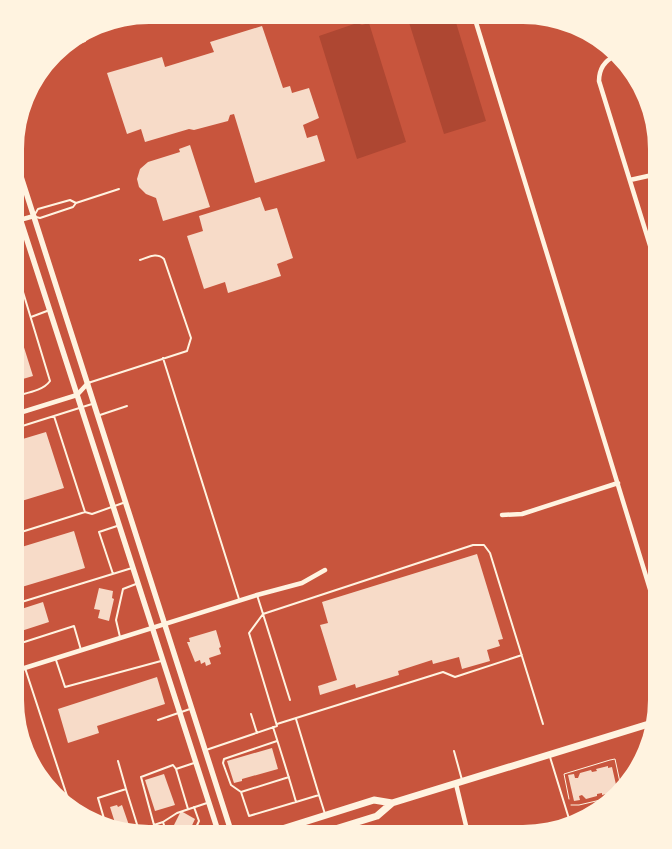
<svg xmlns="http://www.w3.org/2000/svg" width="672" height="849" viewBox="0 0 672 849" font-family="Helvetica,sans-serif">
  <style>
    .green { fill: #ae4732 }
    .building { fill: #f7dbc8 }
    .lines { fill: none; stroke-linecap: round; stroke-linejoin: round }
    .path { stroke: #fff3e0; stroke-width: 1 }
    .service { stroke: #fff3e0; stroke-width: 2 }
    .minor { stroke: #fff3e0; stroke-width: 4.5 }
    .secondary { stroke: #fff3e0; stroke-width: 5.5 }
    .primary { stroke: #fff3e0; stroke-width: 7 }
  </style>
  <rect width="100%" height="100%" fill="#c8553d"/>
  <!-- green -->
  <path class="green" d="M407,16H454L486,121L444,134Z
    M357,23L362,25L369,23L406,142L357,159L319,36Z"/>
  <!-- building -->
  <path class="building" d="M262,26L283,88L290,86L292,93L309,88L319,118L303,125L307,138L317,135L325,161L255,183L234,114L230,115L228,121L194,130L189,129L145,142L141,129L127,134L107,73L162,57L165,67L214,52L210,42Z
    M190,145L210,207L163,221L156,198L146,194L139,187L137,179L140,169L148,162L180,152L179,149Z
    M260,197L265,211L277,208L293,258L277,264L281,276L228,293L225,282L204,289L187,236L203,231L199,216Z
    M16,322L33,376L16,381Z
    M46,432L64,488L15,503L16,441Z
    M74,531L85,568L15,589V549Z
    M477,554L503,639L498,640L500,646L487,650L490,661L462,669L459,657L433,664L432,660L398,671L399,675L356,688L355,684L320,695L318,686L337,680L320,625L328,623L322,602Z
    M99,588L113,591L112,598L114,599L109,621L98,618L100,610L94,609Z
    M43,602L49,622L15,633V611Z
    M216,630L221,647L219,648L221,654L209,658L211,664L206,666L205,662L201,664L200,660L195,662L187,642H190L189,638Z
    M157,677L165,704L97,726L99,733L68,743L58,709Z
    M22,728H25L40,774L33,767Z
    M272,748L278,769L242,779V781L234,783L227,761Z
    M608,766V768L612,767L617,789L613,790L614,792L602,795V793L597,794V796L586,799L582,795L579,796L580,800L574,801L568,775L574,774L575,778H578L580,773L591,770L592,772L597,771L596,769Z
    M164,774L175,805L155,811L145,780Z
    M117,805L118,807L122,805L131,831L116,826L110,807Z
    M181,811L195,819L188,834H181L172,829Z"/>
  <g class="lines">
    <!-- path -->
    <path class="path" d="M569,799L564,774L610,760L615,759L621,787
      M571,805H579L609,798"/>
    <!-- service -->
    <path class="service" d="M60,49L85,41
      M20,121L25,119
      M35,214L38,209L70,200L76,203
      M36,217L40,218L73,207L76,203L119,189
      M31,317L47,311
      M163,358L239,599
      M88,383L187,351L191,338L164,259C157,252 149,257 140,260
      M16,396C26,393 43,391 50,381L16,269
      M100,415L127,406
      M16,428L92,404
      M85,512L92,514L123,503
      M15,534L85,512L54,416
      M113,574L99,532L117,526
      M257,595L263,614L473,545H484L490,553L543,724
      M15,604L132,568
      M120,637L116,620L123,589L136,584
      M15,645L74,626L81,650
      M56,660L65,687L161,661
      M25,668L71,808
      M251,714L257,733
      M296,719L319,795L296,802
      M158,720L190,709
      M277,724L443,672L455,677L522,655
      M273,727C281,752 289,777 296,802L249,816L241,792L289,777
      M206,750L277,726L249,633L263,614L290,700
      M454,751L462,780
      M550,757L570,822
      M118,761L126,789
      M176,769L188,809
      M241,792L231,785L223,763L224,759L277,741
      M319,795L325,814
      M105,822L98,798L126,789L140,834
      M163,822L154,825L141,777L173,765L176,769L194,763
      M344,828L345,834
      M167,834L163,822L177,813L207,803
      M193,834L199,821L194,807"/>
    <!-- minor -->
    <path class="minor" d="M474,16L657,612
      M615,56C604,61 599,69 599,81L657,268
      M630,180L657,174
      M16,221L34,216
      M16,414L77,395L88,383
      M502,515L522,514L618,483
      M15,671L257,595L302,583L325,570
      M456,784L468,834"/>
    <!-- secondary -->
    <path class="secondary" d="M16,161L232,834
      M16,206L219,834"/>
    <!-- primary -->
    <path class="primary" d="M266,834L374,800L392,803
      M319,834L377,816L392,803L652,723"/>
  </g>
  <!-- crop -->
  <path d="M0 0H672V849H0ZM149 24H523A125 125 0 0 1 648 149V700A125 125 0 0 1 523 825H149A125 125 0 0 1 24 700V149A125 125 0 0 1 149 24Z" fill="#fff3e0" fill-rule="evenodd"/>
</svg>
